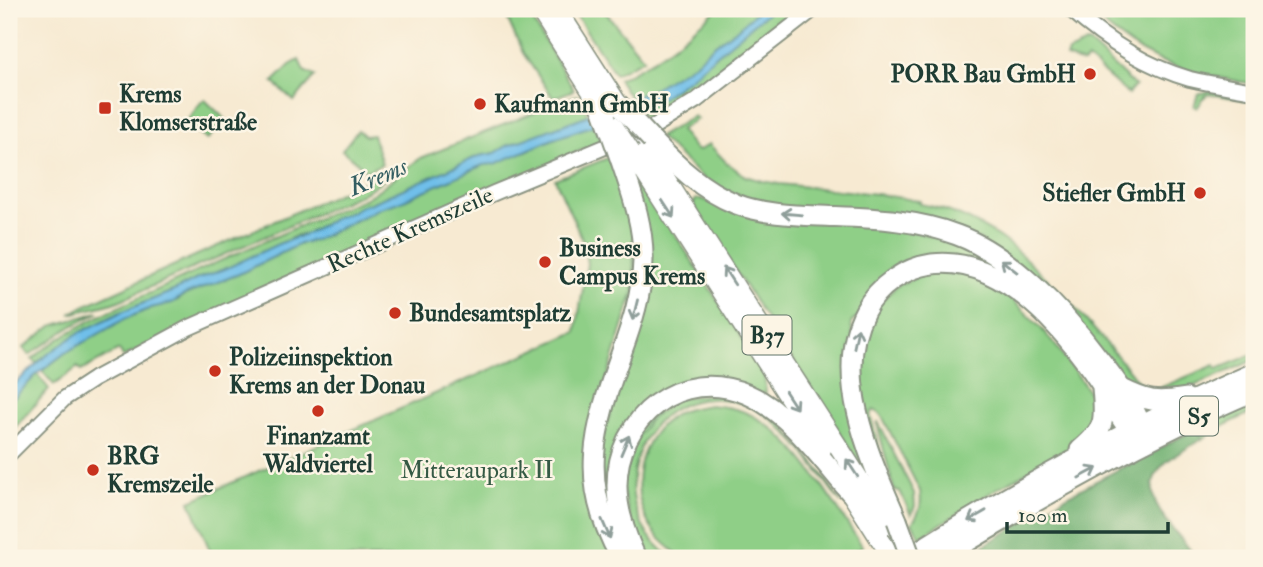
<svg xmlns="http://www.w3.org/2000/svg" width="1263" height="567" viewBox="0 0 1263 567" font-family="'IM FELL Double Pica',serif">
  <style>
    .green { fill: #8fcf87; stroke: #57865e; stroke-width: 2 }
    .forest { fill: #73b274; stroke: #497854; stroke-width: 2 }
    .water { fill: #6fbfea; stroke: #477e8f; stroke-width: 2 }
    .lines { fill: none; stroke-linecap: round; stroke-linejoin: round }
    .minor-casing { stroke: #8b9483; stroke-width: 18 }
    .major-casing { stroke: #8b9483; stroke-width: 21 }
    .highway-casing { stroke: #8b9483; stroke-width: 23 }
    .minor { stroke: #fff; stroke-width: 14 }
    .major { stroke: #fff; stroke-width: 18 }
    .highway { stroke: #fff; stroke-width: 19 }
    .major-bridge-casing { stroke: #8b9483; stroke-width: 21; stroke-linecap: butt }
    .highway-bridge-casing { stroke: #8b9483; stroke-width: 23; stroke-linecap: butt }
    .major-bridge { stroke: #fff; stroke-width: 18 }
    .highway-bridge { stroke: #fff; stroke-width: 19 }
    .oneway { stroke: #8f9e9a }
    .poi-dot { fill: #c8321e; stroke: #fcf5e5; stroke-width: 2.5 }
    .labels { text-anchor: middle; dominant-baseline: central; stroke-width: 5; stroke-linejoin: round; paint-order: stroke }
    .shield { fill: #fcf5e5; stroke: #617469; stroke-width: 2 }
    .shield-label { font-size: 23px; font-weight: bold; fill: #1f3d34 }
    .poi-label { font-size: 24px; font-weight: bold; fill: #1f3d34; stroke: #fcf5e5; text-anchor: start }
    .street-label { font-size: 24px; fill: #1f3d34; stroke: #fcf5e5 }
    .park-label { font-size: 24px; fill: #355a45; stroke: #fcf5e5 }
    .water-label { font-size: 26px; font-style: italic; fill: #335e62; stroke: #fcf5e5 }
  </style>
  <rect width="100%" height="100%" fill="#fcf5e5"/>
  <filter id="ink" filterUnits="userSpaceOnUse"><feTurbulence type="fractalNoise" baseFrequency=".0143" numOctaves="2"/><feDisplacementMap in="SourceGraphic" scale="14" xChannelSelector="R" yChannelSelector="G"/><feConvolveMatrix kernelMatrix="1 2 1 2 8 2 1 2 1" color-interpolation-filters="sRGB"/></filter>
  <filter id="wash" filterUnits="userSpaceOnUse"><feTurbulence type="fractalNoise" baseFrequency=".00686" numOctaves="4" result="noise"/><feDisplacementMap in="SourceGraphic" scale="28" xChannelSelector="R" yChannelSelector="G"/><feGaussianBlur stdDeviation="1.57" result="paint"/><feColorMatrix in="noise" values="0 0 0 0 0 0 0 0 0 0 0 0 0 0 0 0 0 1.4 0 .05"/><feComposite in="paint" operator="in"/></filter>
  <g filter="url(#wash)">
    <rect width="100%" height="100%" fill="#f7ead2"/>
    <!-- green -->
    <path class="green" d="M503,9H526L574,90L553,98L523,53Z
      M572,9H603L644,59L615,74Z
      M717,9H760L735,31L714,45L694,64L651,90L631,99L618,79C656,62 686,36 717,9Z
      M772,9H805C754,47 704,91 646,121L639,110L672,91L690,78L714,57Z
      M1080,9H1154L1156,10L1157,9H1252L1254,16V84C1216,77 1179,72 1144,53C1128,45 1114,32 1099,21H1094Z
      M1089,43L1135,86L1128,94L1088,59L1083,63L1066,57L1068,52Z
      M299,60L304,71L315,76L294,101L273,82L290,65Z
      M1211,90L1254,96V101L1209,94C1201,96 1202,103 1197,108L1194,106L1198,94Z
      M577,95L589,116L509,145L495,153L479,156L371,203L361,206L351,212L337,217L306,234L296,236L225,269L197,279L176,290L119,313L77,334L36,363L32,359C68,328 116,308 159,289C227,257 296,227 366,198C386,186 402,170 421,158Z
      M205,100L225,119L207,140L186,122L202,101Z
      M694,116L697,119L680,130L695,149L698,151L709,144L726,162L745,176L762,181L779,184L877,194L920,201V204C948,209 975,221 999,237C1018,250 1036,268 1052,284C1082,315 1111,347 1138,382L1149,389L1155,390L1215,365L1217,369L1254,354V360L1180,392L1140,393L980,240L769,206L709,184L659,137Z
      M594,125L602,141L123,357L119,350L81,371L78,367L54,385L42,371L65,353L125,319L151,308L178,300L182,296L239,274L300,244L322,237L380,208L399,202L483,165L526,151L567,133Z
      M358,130L365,136L373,135L382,164L367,171L342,150Z
      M610,157L634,221L636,284L592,428L613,558H213L190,501L576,332L587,264L584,243L555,179Z
      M392,170L393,173L364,193L114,303L70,314L84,306L197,255Z
      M634,171L764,372L766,393L765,394L673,388L612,472L615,539L598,454L633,335Z
      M697,199H702L713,203L896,226L974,249L1037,300L924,258L851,323L876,489L692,204Z
      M929,272L967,274L1008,295L1041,328L1056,346L1081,380L1093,399L1096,405L1092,427L1071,447L995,490L920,537L912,523C920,512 922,504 920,491L884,420L880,414L874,410L870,414L886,477L874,454L859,379L866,329L880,302L898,285Z
      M99,312L72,326L29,355L23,348L52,326Z
      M37,374L49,389L9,434V403Z
      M724,393L781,422L822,473L841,503C817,471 795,433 760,412C705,381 645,407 634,470C631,487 633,506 641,522C647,537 659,547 671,558H642L621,486L639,427L678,398Z
      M1254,403V411L1221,427L1202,439L1198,428Z
      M710,405C721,406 732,407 742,411C794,429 833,504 863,547L849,554L835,558H682C673,550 661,542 654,532C626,495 636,435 678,413C688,408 699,407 710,405Z
      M878,422L914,493L915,506L911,515L900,491L894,490L877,423Z"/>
    <!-- forest -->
    <path class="forest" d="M1198,428L1202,439C1191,446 1180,452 1170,459C1126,492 1177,529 1196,558H963L1067,496Z"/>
    <!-- water -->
    <path class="water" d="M760,9H772L714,57L690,78L655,102L639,110L553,139L495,164L483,165L399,202L380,208L315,240L300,244L239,274L182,296L172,303L151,308L125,319L65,353L37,374L9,403V389L48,354L77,334L119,313L176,290L197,279L225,269L278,244L306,234L337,217L351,212L361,206L371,203L479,156L495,153L509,145L631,99L651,90L694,64L714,45L735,31Z"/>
  </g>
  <g filter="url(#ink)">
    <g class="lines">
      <!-- minor casing -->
      <g class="minor-casing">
        <path id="minor" d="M1070,9C1105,40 1145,66 1190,79C1211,84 1233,87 1254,91
          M9,454L65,398L94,379L188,328L494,193L653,127L697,100L814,9"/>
      </g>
      <!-- major casing -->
      <g class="major-casing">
        <path id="major" d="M539,9L603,110
          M557,9L618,104
          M644,145L889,525
          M631,152L822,449
          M843,481L892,558"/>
      </g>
      <!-- highway casing -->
      <g class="highway-casing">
        <path id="highway" d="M652,140C677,166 702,190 736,204C762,214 792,215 820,216C866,218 913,218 957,235C1009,254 1063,311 1096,355C1113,376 1144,416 1145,442
          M620,158C631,191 644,225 643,261C642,293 632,324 621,354C593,431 578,483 621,558
          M1120,388C1148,402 1156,403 1186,398
          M1080,450C1106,428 1105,421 1102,388
          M897,520C871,460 831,375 865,311C878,286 904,268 932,264C1003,255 1066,331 1101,384C1112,401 1124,430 1141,440
          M636,558C626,536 617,512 617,487C616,417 680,366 747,394C789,412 821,459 850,492
          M907,558C1018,488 1134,425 1254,373
          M940,558C1041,497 1145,437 1254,391"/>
      </g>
      <!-- minor -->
      <use href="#minor" class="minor"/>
      <!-- major -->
      <use href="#major" class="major"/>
      <!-- highway -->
      <use href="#highway" class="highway"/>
      <!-- major-bridge casing -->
      <g class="major-bridge-casing">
        <path id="major-bridge" d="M613,125L631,152"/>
      </g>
      <!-- highway-bridge casing -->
      <g class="highway-bridge-casing">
        <path id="highway-bridge" d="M618,104L652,140
          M603,110L620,158
          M897,520L911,558"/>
      </g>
      <!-- major-bridge -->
      <use href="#major-bridge" class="major-bridge"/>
      <!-- highway-bridge -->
      <use href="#highway-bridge" class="highway-bridge"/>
    </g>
    <!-- one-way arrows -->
    <defs><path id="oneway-shaft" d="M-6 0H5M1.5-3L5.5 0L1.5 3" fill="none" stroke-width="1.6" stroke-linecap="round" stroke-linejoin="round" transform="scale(1.75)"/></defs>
    <g class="oneway">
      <use href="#oneway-shaft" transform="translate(668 209) rotate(57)"/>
      <use href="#oneway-shaft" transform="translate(792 214) rotate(-175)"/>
      <use href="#oneway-shaft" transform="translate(1009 266) rotate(-142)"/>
      <use href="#oneway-shaft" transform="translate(729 276) rotate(-123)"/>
      <use href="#oneway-shaft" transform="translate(635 310) rotate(104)"/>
      <use href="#oneway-shaft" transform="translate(856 338) rotate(-78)"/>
      <use href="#oneway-shaft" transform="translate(791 400) rotate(57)"/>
      <use href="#oneway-shaft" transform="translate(625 445) rotate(-67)"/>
      <use href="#oneway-shaft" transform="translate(852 468) rotate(-123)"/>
      <use href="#oneway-shaft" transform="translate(1088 473) rotate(-28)"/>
      <use href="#oneway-shaft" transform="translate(977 516) rotate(150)"/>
      <use href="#oneway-shaft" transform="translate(606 529) rotate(67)"/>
    </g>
  </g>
  <!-- markers -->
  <g class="poi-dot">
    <circle cx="1090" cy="74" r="7"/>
    <circle cx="480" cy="104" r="7"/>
    <rect x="98" y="101" width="14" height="14" rx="3.5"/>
    <circle cx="1200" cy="193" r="7"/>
    <circle cx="545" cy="262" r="7"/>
    <circle cx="395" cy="313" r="7"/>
    <circle cx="215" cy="371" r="7"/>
    <circle cx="318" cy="411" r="7"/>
    <circle cx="93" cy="470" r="7"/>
  </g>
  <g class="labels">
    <!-- shield labels -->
    <g class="shield">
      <rect x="742.5" y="315.5" width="49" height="39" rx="5"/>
      <rect x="1180" y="396.5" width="38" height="39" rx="5"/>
    </g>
    <g class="shield-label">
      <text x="767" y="335">B37</text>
      <text x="1199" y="416">S5</text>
    </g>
    <!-- poi labels -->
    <g class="poi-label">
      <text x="1076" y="74" text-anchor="end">PORR Bau GmbH</text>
      <text x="119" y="94">Krems<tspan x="119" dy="28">Klomserstraße</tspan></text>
      <text x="494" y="104">Kaufmann GmbH</text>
      <text x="1186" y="193" text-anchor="end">Stiefler GmbH</text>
      <text x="559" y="248">Business<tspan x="559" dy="28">Campus Krems</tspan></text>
      <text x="409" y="313">Bundesamtsplatz</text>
      <text x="229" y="357">Polizeiinspektion<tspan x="229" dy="28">Krems an der Donau</tspan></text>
      <text x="318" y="436" text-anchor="middle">Finanzamt<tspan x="318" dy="28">Waldviertel</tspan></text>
      <text x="107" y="456">BRG<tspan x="107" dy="28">Kremszeile</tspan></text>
    </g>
    <!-- street labels -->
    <g class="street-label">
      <text transform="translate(410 230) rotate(-24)">Rechte Kremszeile</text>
    </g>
    <!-- park labels -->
    <g class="park-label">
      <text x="477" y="470">Mitteraupark II</text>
    </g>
    <!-- water labels -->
    <g class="water-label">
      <text transform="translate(378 177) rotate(-23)">Krems</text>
    </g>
  </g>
  <!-- margin -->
  <rect width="1263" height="567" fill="none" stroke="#fcf5e5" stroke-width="35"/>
  <!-- scale -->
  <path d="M1007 522v10h161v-10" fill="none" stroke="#1f3d34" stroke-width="3.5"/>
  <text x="1018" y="522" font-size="21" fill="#1f3d34" stroke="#fcf5e5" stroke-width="5" paint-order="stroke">100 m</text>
</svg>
